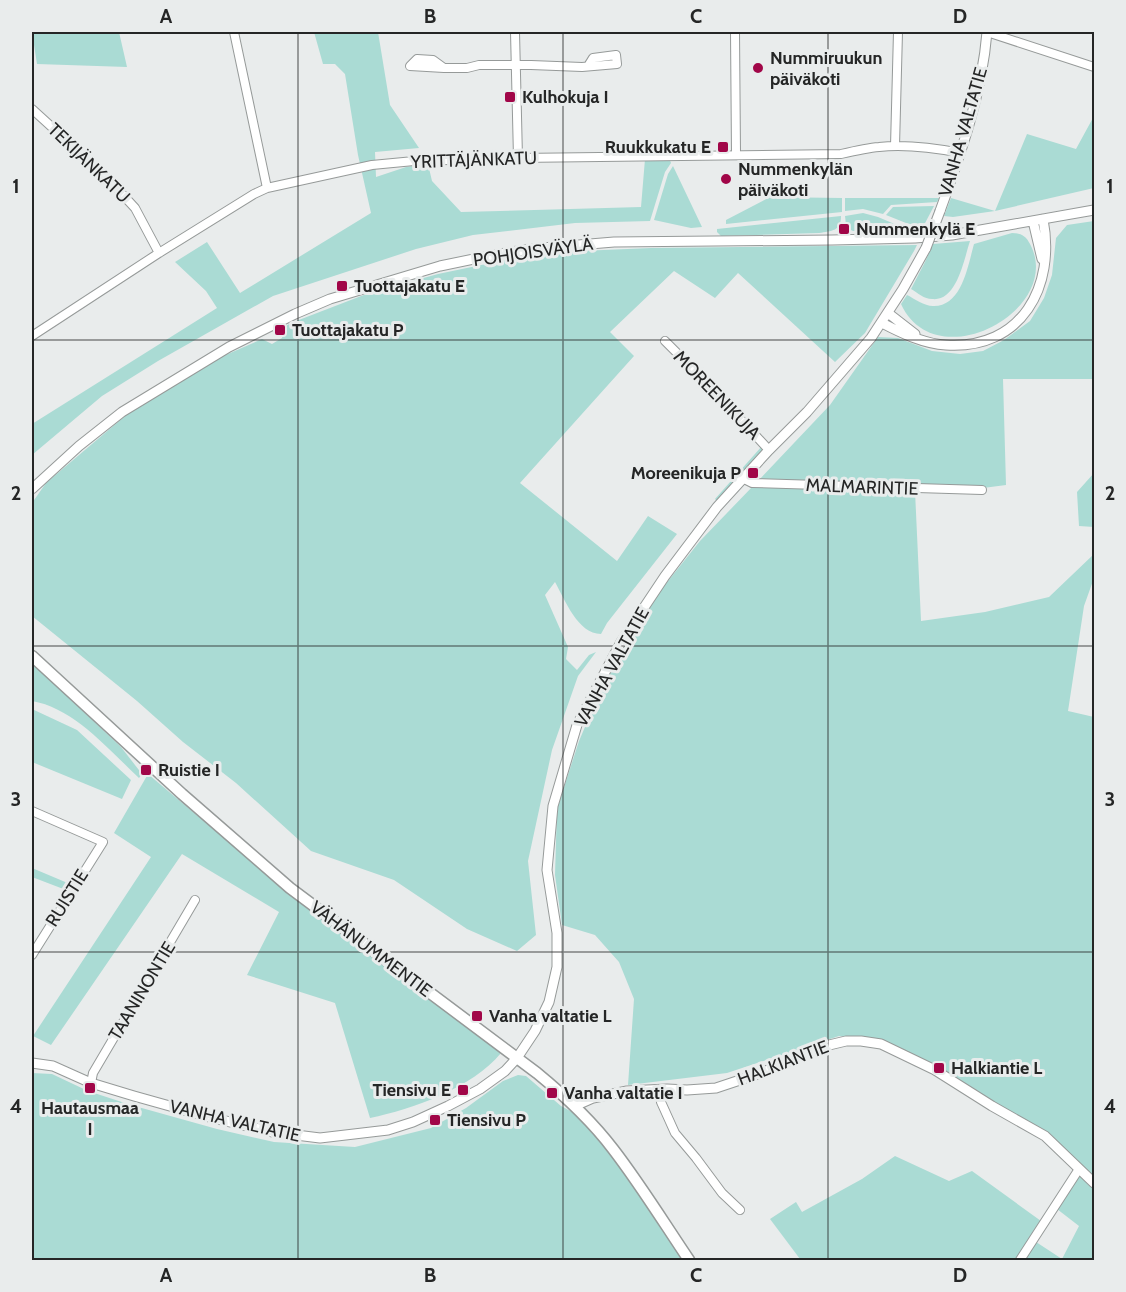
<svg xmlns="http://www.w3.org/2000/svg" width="1126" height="1292" viewBox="0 0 1126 1292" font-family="Cabin,sans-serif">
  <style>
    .green { fill: #aadbd4 }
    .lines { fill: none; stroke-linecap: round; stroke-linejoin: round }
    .minor-casing { stroke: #969a99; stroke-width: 10 }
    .tertiary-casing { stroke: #969a99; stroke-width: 11 }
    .secondary-casing { stroke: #969a99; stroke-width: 13 }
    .minor { stroke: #fff; stroke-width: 8 }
    .tertiary { stroke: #fff; stroke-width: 9 }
    .secondary { stroke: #fff; stroke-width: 10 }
    .tertiary-bridge-casing { stroke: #969a99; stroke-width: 11; stroke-linecap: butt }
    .tertiary-bridge { stroke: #fff; stroke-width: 9 }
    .grid { fill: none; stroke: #252626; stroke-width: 1.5; stroke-opacity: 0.55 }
    .poi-dot { fill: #a10648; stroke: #e9ecec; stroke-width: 2 }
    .labels { text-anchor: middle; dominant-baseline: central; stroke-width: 6; stroke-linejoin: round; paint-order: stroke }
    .poi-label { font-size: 18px; font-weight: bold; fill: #252626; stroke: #e9ecec; text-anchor: start }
    .street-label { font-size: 18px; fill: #252626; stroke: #e9ecec }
    .neatline { fill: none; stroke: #252626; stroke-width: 2 }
    .grid-label { font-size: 20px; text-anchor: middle; font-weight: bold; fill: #252626 }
  </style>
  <rect width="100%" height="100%" fill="#e9ecec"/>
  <!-- green -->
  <path class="green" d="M32,32H119L127,67L37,64Z
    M314,32H378L390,105L419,148L375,152L376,177L406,167L428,164L432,181L461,212L641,207L645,159L669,158L671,163L665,172L650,221L575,223L473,235L416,249L273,296L158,361L102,396L32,455V424L217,308L206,291L175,262L207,242L240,293L371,213L358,155L345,74L335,64H323Z
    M1094,116V188L995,211L953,217L944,216L951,198L995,211L1027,134L1076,149Z
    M673,166L702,227L691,228L654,220L668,174Z
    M770,197L842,198V212L726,224V220Z
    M845,198H939L937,202L891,205L883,214L863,209L845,211Z
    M934,206L923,227L906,223L886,215L893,207Z
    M863,213L878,217L904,228L903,231H853C845,228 846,223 845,216Z
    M841,216C841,231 832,231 819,233L721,236L717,232V229Z
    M1094,221V379H1003L1006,485L983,488L759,480L830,405L878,337L898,338L932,351L960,354L983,351L1004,340L1030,321L1044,298L1052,275L1056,238L1067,225Z
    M1012,233C1021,233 1026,236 1030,244C1065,309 936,380 901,304L907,295C915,299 924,306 933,306C962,307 968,265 974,244Z
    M970,241C964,259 957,302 932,299C924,299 918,293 911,289L925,262L933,244Z
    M917,245L914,251L865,333L835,362L738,273L715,298L674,271L610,332L634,356L520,483L617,561L648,516L677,534L607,623L601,634C578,634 565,600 555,582L545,595L568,647L566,659L577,670L589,655L596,652L578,676L552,750L528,861L536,935L517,951L467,929L394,880L311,851L236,783L183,742L137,701L32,616V503L46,483L125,416L205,364L262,339L272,344L282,338L284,327L291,323L369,293L438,274L510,259L580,251L651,248Z
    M762,446L763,448L762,452L717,501L715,499Z
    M1094,473V527L1079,526L1077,492Z
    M754,485L915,491L921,621L985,612L1049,597L1094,554V578L1084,606L1068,711L1094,717V1177L1052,1139L937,1065L881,1041L839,1036L727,1073L628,1085L634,999L619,962L595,935L562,925L555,875L557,809L579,741L611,666L660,591L700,541Z
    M32,663L121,747L142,774L139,778C109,750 74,708 32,701Z
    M32,709L77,730L131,780L122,799L32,762Z
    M148,774L309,910L501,1053C472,1088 413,1109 370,1118L335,1003L247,975L279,912L182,854L51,1045L33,1036L151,857L114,833Z
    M32,868L70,884L66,890L32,877Z
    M32,1073L52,1074L88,1091L131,1105L217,1129L274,1142L355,1147L431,1128L466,1108L503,1081L518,1075L526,1076L561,1106L574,1113L611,1153L684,1260H32Z
    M895,1156L949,1181L972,1171L1041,1221L1030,1238L1062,1259L1079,1226L1057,1209L1079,1175L1094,1188V1260H799L800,1259L770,1219L796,1202L802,1212L862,1179Z"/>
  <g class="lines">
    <!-- minor casing -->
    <g class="minor-casing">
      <path id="minor" d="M234,32L267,188
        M515,32L518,158
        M735,32L736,154
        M987,32L1094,67
        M444,68L410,66L417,59L433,60L444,68H467L479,65H531L582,67L617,64L616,55L593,58L588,66
        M32,109L77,150L111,182L135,208L159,253
        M895,146L898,32
        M32,336L159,253L254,194L267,188L372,165L414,161L518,158L841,154C854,151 867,148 879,147C906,144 935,148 961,153
        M665,341L707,383L769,450
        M742,478L752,483L982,490
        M32,811L103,842L32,955
        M91,1083L93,1073L195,900
        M659,1089L661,1102L675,1133L696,1158L722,1193L740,1210
        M1020,1260L1079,1169"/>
    </g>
    <!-- tertiary casing -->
    <g class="tertiary-casing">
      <path id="tertiary" d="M940,211C961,153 982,94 987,32
        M1033,221L1042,259
        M888,313L915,334
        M882,323C901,333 924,344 946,345C1022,350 1056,286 1043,219
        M32,489L79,446L122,412L229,347L295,314L330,299L440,266L488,256L530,249L614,242L832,240L915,238L952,235L1094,210
        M32,1063L53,1066L91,1083L134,1096L209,1117L272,1132L320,1138L388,1130L413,1122L448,1106L480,1089L505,1071L517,1058L535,1031L549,1002L557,967V933L547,870L553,806L577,725L621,642L665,576L717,507L769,450L807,412L871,338L903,289L926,248
        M575,1106L593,1098L627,1091L667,1089L687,1090L716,1088L761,1073L825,1046L846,1041H861L881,1044L935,1070L992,1106L1045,1136L1094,1183"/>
    </g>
    <!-- secondary casing -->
    <g class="secondary-casing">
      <path id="secondary" d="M32,656L182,794L290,888L537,1073C565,1096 591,1120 613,1149C640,1184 664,1223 689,1260"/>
    </g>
    <!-- minor -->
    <use href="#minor" class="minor"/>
    <!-- tertiary -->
    <use href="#tertiary" class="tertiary"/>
    <!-- secondary -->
    <use href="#secondary" class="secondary"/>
    <!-- tertiary-bridge casing -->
    <g class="tertiary-bridge-casing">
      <path id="tertiary-bridge" d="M926,248L940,211"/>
    </g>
    <!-- tertiary-bridge -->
    <use href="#tertiary-bridge" class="tertiary-bridge"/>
  </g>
  <!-- grid -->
  <path class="grid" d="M298,32V1260M563,32V1260M828,32V1260M32,340H1094M32,646H1094M32,952H1094"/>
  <!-- markers -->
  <g class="poi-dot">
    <circle cx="758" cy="68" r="6"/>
    <rect x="504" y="91" width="12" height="12" rx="3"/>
    <rect x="717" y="141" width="12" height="12" rx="3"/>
    <circle cx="726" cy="179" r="6"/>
    <rect x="838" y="223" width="12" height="12" rx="3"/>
    <rect x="336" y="280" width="12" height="12" rx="3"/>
    <rect x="274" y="324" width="12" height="12" rx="3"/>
    <rect x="747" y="467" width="12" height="12" rx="3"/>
    <rect x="140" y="764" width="12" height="12" rx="3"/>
    <rect x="471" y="1010" width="12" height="12" rx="3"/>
    <rect x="933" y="1062" width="12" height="12" rx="3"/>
    <rect x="84" y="1082" width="12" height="12" rx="3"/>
    <rect x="457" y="1084" width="12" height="12" rx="3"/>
    <rect x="546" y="1087" width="12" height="12" rx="3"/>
    <rect x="429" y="1114" width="12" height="12" rx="3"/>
  </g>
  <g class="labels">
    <!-- poi labels -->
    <g class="poi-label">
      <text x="770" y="58">Nummiruukun<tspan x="770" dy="21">päiväkoti</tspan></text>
      <text x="522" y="97">Kulhokuja I</text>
      <text x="711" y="147" text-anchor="end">Ruukkukatu E</text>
      <text x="738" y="169">Nummenkylän<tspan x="738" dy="21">päiväkoti</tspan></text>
      <text x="856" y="229">Nummenkylä E</text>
      <text x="354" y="286">Tuottajakatu E</text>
      <text x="292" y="330">Tuottajakatu P</text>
      <text x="741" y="473" text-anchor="end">Moreenikuja P</text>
      <text x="158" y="770">Ruistie I</text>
      <text x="489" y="1016">Vanha valtatie L</text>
      <text x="951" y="1068">Halkiantie L</text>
      <text x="451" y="1090" text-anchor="end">Tiensivu E</text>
      <text x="564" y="1093">Vanha valtatie I</text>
      <text x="90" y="1108" text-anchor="middle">Hautausmaa<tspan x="90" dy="21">I</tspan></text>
      <text x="447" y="1120">Tiensivu P</text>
    </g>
    <!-- street labels -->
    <g class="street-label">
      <text transform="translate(963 132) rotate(-74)">VANHA VALTATIE</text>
      <text transform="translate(474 160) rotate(-2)">YRITTÄJÄNKATU</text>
      <text transform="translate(89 163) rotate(44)">TEKIJÄNKATU</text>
      <text transform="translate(533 252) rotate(-8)">POHJOISVÄYLÄ</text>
      <text transform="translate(717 395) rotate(46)">MOREENIKUJA</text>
      <text transform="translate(862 487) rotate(2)">MALMARINTIE</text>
      <text transform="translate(612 667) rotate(-61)">VANHA VALTATIE</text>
      <text transform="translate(67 898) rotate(-58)">RUISTIE</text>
      <text transform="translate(371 949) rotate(37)">VÄHÄNUMMENTIE</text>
      <text transform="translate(142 991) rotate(-59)">TAANINONTIE</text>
      <text transform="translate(783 1063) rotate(-21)">HALKIANTIE</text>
      <text transform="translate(235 1121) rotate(13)">VANHA VALTATIE</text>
    </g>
  </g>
  <!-- border -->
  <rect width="1126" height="1292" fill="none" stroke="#e9ecec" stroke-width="66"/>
  <rect x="33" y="33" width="1060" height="1226" class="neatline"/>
  <g class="grid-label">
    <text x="166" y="23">A</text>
    <text x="430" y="23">B</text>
    <text x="696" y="23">C</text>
    <text x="960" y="23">D</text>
    <text x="16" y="193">1</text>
    <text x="1110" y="193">1</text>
    <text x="16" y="500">2</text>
    <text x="1110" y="500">2</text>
    <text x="16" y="806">3</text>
    <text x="1110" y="806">3</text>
    <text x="16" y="1113">4</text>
    <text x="1110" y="1113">4</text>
    <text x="166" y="1282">A</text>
    <text x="430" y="1282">B</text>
    <text x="696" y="1282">C</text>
    <text x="960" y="1282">D</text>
  </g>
</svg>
